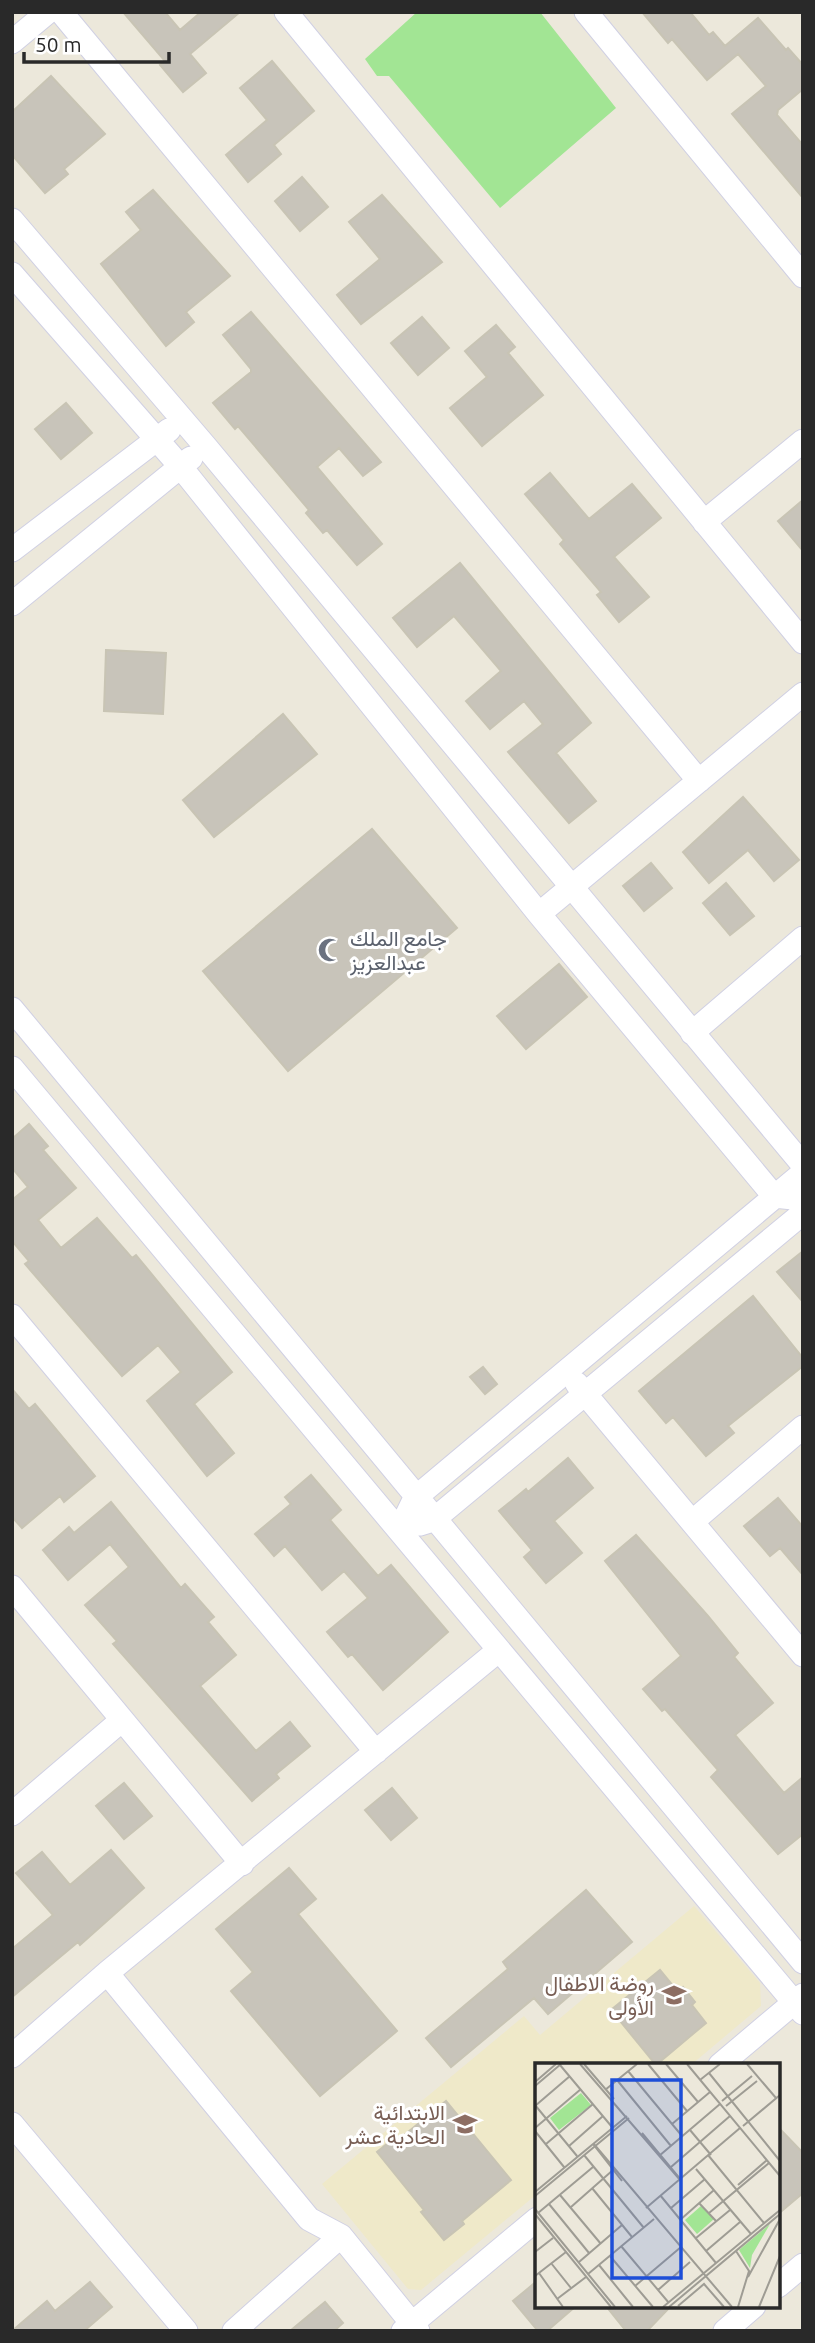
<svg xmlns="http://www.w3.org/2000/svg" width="815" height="2343" viewBox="0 0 815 2343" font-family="Ubuntu,Vazirmatn,sans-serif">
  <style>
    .education { fill: #efe9c9 }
    .green { fill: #a2e594 }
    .building { fill: #c8c4ba; stroke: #c8c4b4; stroke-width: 2 }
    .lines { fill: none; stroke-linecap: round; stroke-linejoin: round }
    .minor-casing { stroke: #d0d0e3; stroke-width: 25 }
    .minor { stroke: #fff; stroke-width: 23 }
    .labels { text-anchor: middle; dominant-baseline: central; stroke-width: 6; stroke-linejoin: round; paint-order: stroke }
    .worship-label { font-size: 21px; fill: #5b616d; stroke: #fff; text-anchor: start }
    .education-label { font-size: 21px; fill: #785e54; stroke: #fff; text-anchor: end }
    .inset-road { fill: none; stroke: #9e9c94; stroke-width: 2 }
    .view { fill: #1d4ed8; fill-opacity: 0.15; stroke: #1d4ed8; stroke-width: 3.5 }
    .inset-edge { fill: none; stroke: #292929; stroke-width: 3.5 }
  </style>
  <rect width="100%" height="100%" fill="#ece8db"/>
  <!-- education -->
  <path class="education" d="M694,1906L760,1983L761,2006L691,2065H537V2194L421,2290L408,2289L322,2184L524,2016L540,2035Z"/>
  <!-- green -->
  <path class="green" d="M417,12H540L616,108L500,208L389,76H377L365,59Z"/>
  <!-- building -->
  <path class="building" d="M123,12H165L180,30L201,12H240L190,54L206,73L183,92L160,65L165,61Z
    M642,12H690L709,35L713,32L725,46L758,18L786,50L788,48L803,65V89L778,110L777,115L803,145V198L732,114L766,86L738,54L707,80L672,39L668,43Z
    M272,61L314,111L274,145L281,154L248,182L226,155L267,120L240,88Z
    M51,76L105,134L64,169L68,174L45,193L12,155V112Z
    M302,177L328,207L300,231L275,201Z
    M153,190L230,276L186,312L194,322L166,346L101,264L141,230L126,212Z
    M382,195L442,262L361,324L337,295L380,259L349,222Z
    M251,312L381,462L363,476L339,448L317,467L382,544L357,565L327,530L323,533L306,513L309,510L238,426L235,429L213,403L251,372V369L223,335Z
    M422,317L449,348L418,375L391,343Z
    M496,325L515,347L508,353L543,395L482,446L450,408L487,377L465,351Z
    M66,403L92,433L61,459L35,429Z
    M550,473L589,519L632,484L661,518L614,557L649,597L619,622L597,595L601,592L560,544L564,540L525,494Z
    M803,500V551L778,521Z
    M460,563L591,723L556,753L596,801L569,823L508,752L543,724L524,701L490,729L466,701L501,671L454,616L417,647L393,618Z
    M106,650L166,653L163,714L104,711Z
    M283,714L317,754L214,837L183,800Z
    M743,797L799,860L774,881L748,850L709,883L683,852Z
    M372,829L457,928L288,1071L203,971Z
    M651,863L672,888L644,911L623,886Z
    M726,883L754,916L730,935L703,903Z
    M559,964L587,997L526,1049L497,1016Z
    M29,1124L48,1146L43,1150L76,1188L38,1220L61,1248L97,1218L132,1258L136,1255L232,1372L194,1404L234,1453L207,1476L147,1401L181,1372L158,1345L122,1376L25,1264L29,1261L12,1241V1200L28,1187L12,1168V1139Z
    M803,1251V1302L777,1272Z
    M753,1296L803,1358V1366L728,1426L734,1433L706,1456L673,1417L666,1423L639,1391Z
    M483,1367L497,1384L485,1394L470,1377Z
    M12,1389L29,1409L35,1404L95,1476L64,1502L60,1496L22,1528L12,1517Z
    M568,1458L593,1488L554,1521L582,1553L546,1583L524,1557L532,1550L499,1511L526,1489L528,1492Z
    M311,1475L341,1510L330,1520L378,1576L391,1565L448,1632L383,1690L352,1654L348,1657L327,1632L368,1598L344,1571L322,1590L285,1546L274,1556L255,1534L291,1504L285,1497Z
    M778,1498L803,1527V1575L780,1548L770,1556L744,1526Z
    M111,1502L181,1588L185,1584L214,1617L208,1622L236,1655L200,1686L256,1751L290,1722L310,1746L276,1774L279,1778L252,1801L113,1644L117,1641L85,1605L129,1567L110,1544L68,1580L43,1550L69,1527L74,1533Z
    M636,1535L708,1616L738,1653L734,1657L773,1703L735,1735L784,1793L803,1777V1834L778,1854L711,1777L718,1770L665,1709L662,1711L643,1689L681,1656L605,1561Z
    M124,1783L152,1816L124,1839L96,1806Z
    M392,1788L417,1818L391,1840L365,1810Z
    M111,1850L144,1888L80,1945L78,1942L12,1997V1949L53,1915L16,1873L42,1852L70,1885Z
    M289,1868L316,1899L298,1914L397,2031L320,2096L231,1991L253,1972L216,1929Z
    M586,1890L632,1942L548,2014L534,1998L451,2067L426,2038L508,1969L503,1962Z
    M660,1970L678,1992L683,1987L695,2002L692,2005L706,2023L656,2065L611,2010Z
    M446,2101L511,2180L462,2221L464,2224L444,2240L421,2212L424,2210L377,2152L394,2138L397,2141Z
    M778,2127L803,2153V2193L778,2214Z
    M537,2281V2306H576L547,2331H538L513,2301Z
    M90,2282L112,2307L84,2331H12L47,2301L55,2311Z
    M325,2302L343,2323L334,2331H290Z
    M606,2306H671L647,2331H626Z"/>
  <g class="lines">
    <!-- minor casing -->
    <g class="minor-casing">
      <path id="minor" d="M61,12L699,781
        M286,12L803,642
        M586,12L803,276
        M12,42L48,12
        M12,220L206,447L803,1165
        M12,274L180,466L539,914L774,1196L803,1199
        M704,522L803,441
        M12,550L169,430
        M12,604L191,458
        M539,914L803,694
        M12,1009L803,1962
        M692,1033L803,938
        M12,1068L803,2013
        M12,1316L376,1752
        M577,1384L803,1655
        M692,1522L803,1427
        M420,1524L433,1520L803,1213
        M400,1529L415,1498L803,1173
        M12,1587L242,1864
        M12,1814L122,1720
        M107,1973L309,2219L341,2236L418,2331
        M12,2056L107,1973L499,1650
        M720,2065L803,1995
        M12,2124L186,2331
        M778,2286L803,2265
        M234,2331L341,2236
        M403,2331L537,2219
        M725,2331L754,2306"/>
    </g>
    <!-- minor -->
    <use href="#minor" class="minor"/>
  </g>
  <!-- icons -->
  <defs>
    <g id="mosque-bare" transform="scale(1.89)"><path d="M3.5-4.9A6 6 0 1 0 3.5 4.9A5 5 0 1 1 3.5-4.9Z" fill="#6b7280" stroke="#fff" stroke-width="2.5" paint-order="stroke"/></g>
    <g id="school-bare" transform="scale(1.89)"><path d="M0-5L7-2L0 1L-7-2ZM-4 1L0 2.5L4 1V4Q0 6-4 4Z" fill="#8d6e63" stroke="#fff" stroke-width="2.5" paint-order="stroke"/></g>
  </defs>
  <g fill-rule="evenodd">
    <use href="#mosque-bare" x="330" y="950"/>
    <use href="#school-bare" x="674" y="1995"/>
    <use href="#school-bare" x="465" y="2124"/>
  </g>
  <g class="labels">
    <!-- worship labels -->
    <g class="worship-label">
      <text x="350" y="938">جامع الملك<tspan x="350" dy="24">عبدالعزيز</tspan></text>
    </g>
    <!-- education labels -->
    <g class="education-label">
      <text x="654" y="1983">روضة الاطفال<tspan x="654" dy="24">الأولى</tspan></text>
      <text x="445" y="2112">الابتدائية<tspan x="445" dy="24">الحادية عشر</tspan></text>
    </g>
  </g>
  <!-- overview -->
  <g transform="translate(535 2063)">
    <rect width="245" height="245" fill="#ece8db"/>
    <path d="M46,30L56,42L24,67L15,55ZM166,143L179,156L162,171L150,157ZM235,161L217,192L215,205L204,187Z" fill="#a2e594"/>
    <path class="inset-road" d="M45,1L146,118M49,1L79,36M113,1L152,48M131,1L163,39M152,1L245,113M212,1L241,35M25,2L77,64M93,8L147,73M174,10L245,98M82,17L136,83M165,17L185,1M0,19L21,1M0,23L26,1M70,27L102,1M187,38L217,13M0,42L42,93M0,43L35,13M191,43L222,18M137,61L175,29M208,63L245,32M0,65L46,26M155,67L176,92M0,68L29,104M107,70L146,117M58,80L197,244M11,81L58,41M58,81L87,118M34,83L68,53M49,92L109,165M173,92L229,160M124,93L185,41M136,104L195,53M161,106L216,171M203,122L232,97M57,125L97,174M0,129L92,53M25,132L66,181M125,132L181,200M0,133L94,55M164,140L181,158M14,141L54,190M36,144L78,107M111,145L205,65M136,145L170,116M0,146L80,244M3,150L58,104M174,150L234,100M0,151L76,244M145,157L179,127M161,175L195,147M86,183L134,240M171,188L205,159M201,188L214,208L203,244M0,189L18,175M75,193L118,244M44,199L87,162M16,200L36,225M64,202L98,244M4,210L28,244M53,211L119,156M0,213L31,189M213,214L245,156M100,223L146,184M123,227L155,199M22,236L51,214M143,243L169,221L189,244M128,244L245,147M134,244L245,151M224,244L245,193"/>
    <path class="view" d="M77,17H146V215H77Z"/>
    <rect width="245" height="245" class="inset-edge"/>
  </g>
  <!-- border -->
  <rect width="815" height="2343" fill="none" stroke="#292929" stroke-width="28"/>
  <!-- scale -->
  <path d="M24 52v10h145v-10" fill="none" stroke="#292929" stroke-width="3.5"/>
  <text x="35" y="52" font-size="21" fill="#292929" stroke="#ffffff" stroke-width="5" paint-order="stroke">50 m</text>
</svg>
